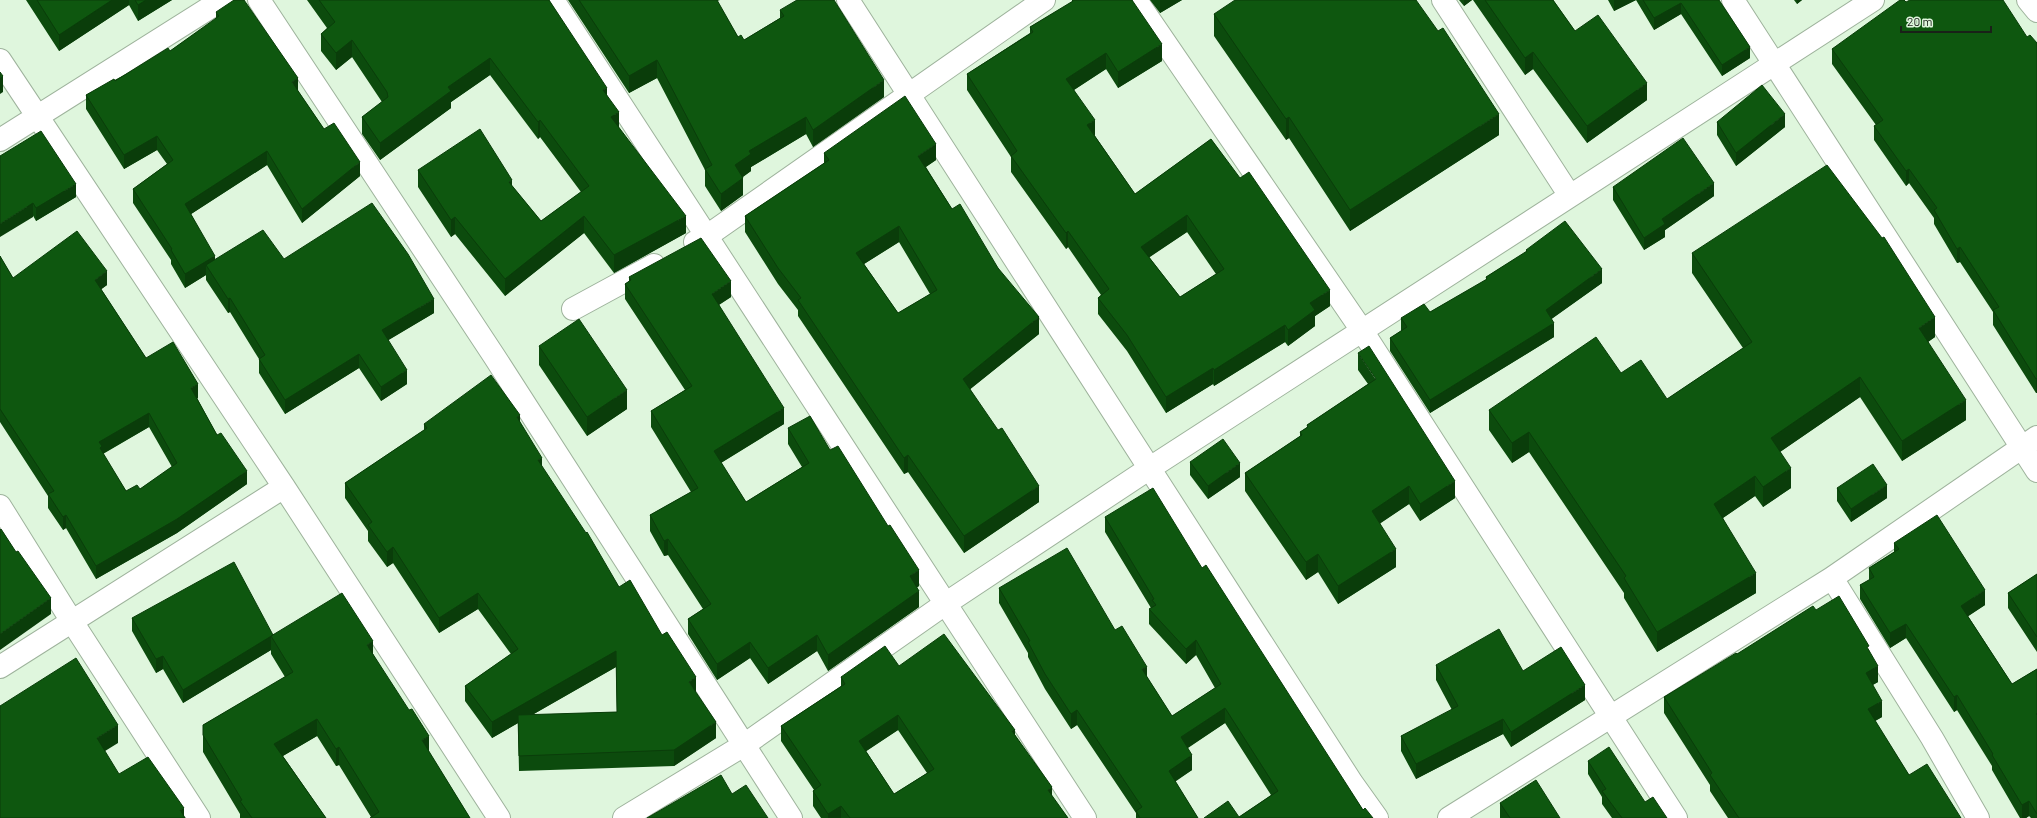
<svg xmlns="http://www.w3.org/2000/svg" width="2037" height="818" viewBox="0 0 2037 818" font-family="Barlow,sans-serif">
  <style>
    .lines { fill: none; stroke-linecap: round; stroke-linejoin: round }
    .minor-casing { stroke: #9eb39c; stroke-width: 24 }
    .minor { stroke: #fff; stroke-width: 22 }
    .wall { fill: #0c4b0d; fill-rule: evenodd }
    .shaded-wall { fill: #0a3d0a }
    .building { fill: #0e570f; stroke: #0a3d0a; fill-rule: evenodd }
  </style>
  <rect width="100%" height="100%" fill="#dff6dd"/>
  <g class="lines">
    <!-- minor casing -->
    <g class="minor-casing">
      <path id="minor" d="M259,0L494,356L791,818
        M553,0L1085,818
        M848,0L1352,783L1377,818
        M1136,0L1361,329L1676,818
        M1443,0L1570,196
        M1733,0L2037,471
        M2028,0L2037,11
        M0,60L284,487L499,818
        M0,140L222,0
        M695,242L707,236L1044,0
        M573,309L654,265
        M0,506L71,620L199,818
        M1832,578L1932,738L1978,818
        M0,667L284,487
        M624,818L744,745L945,604L1150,468L1873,0
        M1449,818L1832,578L2037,437"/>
    </g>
    <!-- minor -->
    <use href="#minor" class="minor"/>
  </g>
  <!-- wall -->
  <path class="wall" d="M26,0H172L138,21L129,5L59,51Z
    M307,0H549L607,95L619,128L686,233L614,273L584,233L505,296L455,234L451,237L418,187V170L512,186L541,221L581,192L540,137L538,139L490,75L451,102V108L380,160L362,134V117L382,102L352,57L336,70L321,51V34L327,28Z
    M568,0H720L717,1L738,37L744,40L780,18V10L884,97L813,147L806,134L751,167V171L743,177V195L721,211L705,186V170L657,78L629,93Z
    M1072,0H1132L1162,61L1118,88L1106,69L1074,90L1095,136L1135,194L1211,139L1330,306L1315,316V326L1288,346L1285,342L1214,386L1213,384L1166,413L1127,351L1098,314V298L1101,295L1068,247L1066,249L1011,172V157L967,90V74L1030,33V27L1072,2ZM1187,232L1216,274L1180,297L1149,257Z
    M1150,0H1182L1160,13Z
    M1459,0H1472L1464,6Z
    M1473,0H1553L1575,31L1647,100L1587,143L1533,69L1525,75Z
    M1608,0H1636L1614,11Z
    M1636,0H1719V1L1750,58L1722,76L1681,14L1654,30Z
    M1794,0H1802L1797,4Z
    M1906,2L2027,37L2037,43V393H2036L1993,325V312L1960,262L1957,263L1934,224V218L1909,183L1906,186L1874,140V126L1876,125L1832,64V49Z
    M216,12L298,91L324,129L360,176L302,223L267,165L191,214L215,260L284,259L434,313L388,340L407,384L381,401L359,368L285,414L259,373V359L230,312L228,313L206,280V275L185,288L171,264V260L133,203V189L167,164L157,150L124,169L86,109V95L170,51L216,19Z
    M1214,14L1499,135L1350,231L1289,138L1286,140L1214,36Z
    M1717,122L1785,127L1736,166L1717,135Z
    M824,153L936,160L926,167L952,209L998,268L1039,334L970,389L1039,502L964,553L908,472L904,474L798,316V310L778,284L745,232V216L824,163ZM899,242L930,294L898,313L864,264Z
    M0,156L76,197L36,221Z
    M1613,187L1714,196L1665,230V237L1644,250L1613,200Z
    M1526,250L1602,283L1551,319L1554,337L1430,413L1390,351V338L1401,331V318L1430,312L1486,280V277L1526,252Z
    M1692,253L1935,337L1928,342L1966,420L1902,461L1860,397L1780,452L1791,488L1763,507L1755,496L1723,518L1756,593L1657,652L1624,598V593L1529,452L1512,463L1489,430V410L1621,373L1667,399L1743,348L1692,273Z
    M0,256L13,278L107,285L101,289L146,358L198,398H197L217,435L247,484L177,533L96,579L66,528L63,530L48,508V496L0,422ZM149,427L172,467L140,489L126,491L103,454Z
    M629,277L731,297L719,305L784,424L721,463L746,502L802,467L788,444V428L830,450L919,586L917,587L919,607L828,671L817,651L768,684L750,658L717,680L688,634V619L703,609L668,555L664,556L650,531V515L691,492L651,427V411L685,390L625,299V284L629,281Z
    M539,346L627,409L587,436L539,365Z
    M1358,353L1455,498L1420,521L1409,504L1380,523L1396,567L1338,604L1318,572L1306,580L1245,491V473L1300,436V432L1307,427V425L1368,384L1358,370Z
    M520,423L542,467L619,587L696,693L716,738L674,766L519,771L518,723L492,738L465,701V686L511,654L478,609L439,633L393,563L387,567L368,541V531L345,498V483L424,430V424ZM616,667L617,712L532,715Z
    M1190,462L1240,477L1208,499L1190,475Z
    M1837,488L1887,498L1851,522L1837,501Z
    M1105,517L1202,568L1363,810L1368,812L1239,817L1271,795L1225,723L1188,748L1192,770L1175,781L1198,818H1136V813L1077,725L1071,729L1045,689L1028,657V653L999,603V588L1115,630L1147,677L1172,716L1215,688L1196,655L1186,664L1149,624V609L1151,608L1105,532Z
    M1894,543L1985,605L1968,616L2012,684L2037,669V818H2031L2029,816L2026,818H2020L1992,770V766L1957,710L1954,712L1906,638L1890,648L1860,599V585L1869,580V568L1894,552Z
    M2037,574V652L2008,608V593Z
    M1816,610L1869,650L1878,682L1873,685L1882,717L1875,721L1909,775L1961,818H1728L1710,791V785L1664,713V697L1737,654Z
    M132,618L273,635L373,654L429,752L470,818L371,817L339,765L336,766L317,736L283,756L326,818H240V814L203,752V725L285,677L271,654V650L183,703L163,669L156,673L132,631Z
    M1436,665L1523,671L1585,700L1511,747L1503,734L1416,779L1401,751V736L1452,710L1436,680Z
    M899,666L1015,735L1052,797L1068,818H821L813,806V791L814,790L781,741V726L841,686V677ZM898,730L927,773L894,794L866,751Z
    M1588,761L1645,802L1667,818H1612L1602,804V797L1588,774Z
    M1500,803L1560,818H1500Z"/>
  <!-- shaded-wall -->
  <path class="shaded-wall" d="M112,0H129V5L59,51V35Z
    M146,0H172L138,21V5Z
    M1160,0H1182L1160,13Z
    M1464,0H1472L1464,6Z
    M1614,0H1636L1614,11Z
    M1797,0H1802L1797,4Z
    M1681,3V14L1654,30V18Z
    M352,40V57L336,70V53Z
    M1162,44V61L1118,88V72Z
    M1750,47V58L1722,76V65Z
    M1533,52V69L1525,75V58Z
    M1106,53V69L1066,95V79Z
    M490,58V75L451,102V108L380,160V143L448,87Z
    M657,60V78L629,93V76Z
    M3,76V92L0,94V79Z
    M298,78V92L292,82Z
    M884,80V97L813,147V130Z
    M1647,83V100L1587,143V126Z
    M607,88V106L603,90Z
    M619,112V129L611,117Z
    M1499,114V135L1350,231V210Z
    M1785,114V127L1736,166V153Z
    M806,117V134L751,167V171L735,182V165L749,151Z
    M1289,117V138L1286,140V119Z
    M540,120V137L538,139V122Z
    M1095,120V136L1087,125Z
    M157,136V150L124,169V155Z
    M936,144V160L918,172V156Z
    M267,151V165L185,218V204Z
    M360,162V176L302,223V209Z
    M1909,169V183L1906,186V171Z
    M743,178V195L721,211V194Z
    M512,180V197L509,182Z
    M1714,183V196L1665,230V237L1644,250V238L1662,219Z
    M76,184V197L36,221V208Z
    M33,203V217L0,237V224Z
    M1187,215V232L1141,263V247Z
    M584,216V233L505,296V279Z
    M686,216V233L614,273V255Z
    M455,217V234L451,237V220Z
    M899,226V242L856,269V253Z
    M1068,231V247L1066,249V233Z
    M1960,247V262L1957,263V249Z
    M215,256V270L206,265V275L185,288V274Z
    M1602,269V283L1546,323V310Z
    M107,271V285L95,294V280Z
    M731,281V297L712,309V294Z
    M1330,290V306L1315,316V326L1288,346V330L1310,303Z
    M230,298V312L228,313V299Z
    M434,299V313L382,344V330Z
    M1039,317V334L963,395V379Z
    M1935,317V337L1919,348V328Z
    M1554,323V337L1430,413V400Z
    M1285,325V342L1214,386V370Z
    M359,354V368L285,414V400Z
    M1213,368V384L1166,413V397Z
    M407,370V384L381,401V387Z
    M1860,377V397L1771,458V438Z
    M2037,378V393H2036V379Z
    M198,384V398L191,402V388Z
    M627,390V409L587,436V417Z
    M1966,400V420L1902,461V441Z
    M784,408V424L714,467V451Z
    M149,413V427L102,454L100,462L99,442Z
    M520,415V430L517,417Z
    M1529,432V452L1512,463V443Z
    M908,455V472L904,474V458Z
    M542,458V474L538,460Z
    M1240,463V477L1208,499V486Z
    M1791,468V488L1763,507V487Z
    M247,471V484L177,533L96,579V566Z
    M1755,476V496L1714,524V504Z
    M1455,481V498L1420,521V504Z
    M1887,485V498L1851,522V509Z
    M1039,486V502L964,553V536Z
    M1409,486V504L1372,529V511Z
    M66,515V528L63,530V517Z
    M668,539V555L664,556V541Z
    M393,547V563L387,567V552Z
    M1396,549V567L1338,604V586Z
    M1318,554V572L1306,580V562Z
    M919,570V586L910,592V576Z
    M1756,573V593L1657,652V632Z
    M1985,590V605L1961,621V606Z
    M919,591V607L828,671V655Z
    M478,593V609L439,633V618Z
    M51,598V614L0,650V634Z
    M1906,624V638L1890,648V633Z
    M817,635V651L768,684V668Z
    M271,636V650L183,703V690Z
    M1196,640V655L1186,664V649Z
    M373,641V659L367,645Z
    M750,642V658L717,680V664Z
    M616,651V667L492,738V722Z
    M163,656V669L156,673V659Z
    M1878,666V682L1866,688V673Z
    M1147,667V682L1142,669Z
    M696,677V693L689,682Z
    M1585,685V700L1511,747V732Z
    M1957,695V710L1954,712V697Z
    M1882,701V717L1868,725V709Z
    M1225,708V723L1181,752V737Z
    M1077,710V725L1071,729V714Z
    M898,715V730L859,756V741Z
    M317,719V736L274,761V744Z
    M1503,719V734L1416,779V764Z
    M716,722V738L674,766V750Z
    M118,725V743L97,756V738Z
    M1015,730V745L1012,731Z
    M429,736V753L422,740Z
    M339,747V765L336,766V749Z
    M1192,755V770L1169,786V771Z
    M1052,787V802L1048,790Z
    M2029,801V816L2026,818H2022V805Z
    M841,806V818H828V814Z
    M184,808V818L180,810Z"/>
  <!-- building -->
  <path class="building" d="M37,0H112L59,35Z
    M135,0H146L138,5Z
    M234,0H244L298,78L292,82L324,129L334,123L360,162L302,209L267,151L185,204L215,256L185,274L171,250L172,249L133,189L173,160L157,136L124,155L86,95L114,79L115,81L168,48L170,51L219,16L216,12Z
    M319,0H549L607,88L603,90L619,112L611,117L686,216L614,255L584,216L505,279L455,217L451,220L418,170L480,129L512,180L509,182L541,221L589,186L540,120L538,122L490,58L448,87L451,91L380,143L362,117L388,97L387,92L352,40L336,53L321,34L335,22Z
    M579,0H717L738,37L741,35L744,40L784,16L780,10L797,0H834L884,80L813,130L806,117L749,151L751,154L735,165L743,178L721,194L705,169L712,165L657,60L629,76Z
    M1072,0H1132L1162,44L1118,72L1106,53L1066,79L1095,120L1087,125L1135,194L1211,139L1240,178L1249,172L1330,290L1310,303L1315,310L1288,330L1285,325L1214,370L1213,368L1166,397L1127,335L1098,298L1109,289L1068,231L1066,233L1011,156L1017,151L967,74L1033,32L1030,27L1073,1ZM1187,215L1224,269L1180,297L1141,247Z
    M1235,0H1416L1438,31L1443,28L1499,114L1350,210L1289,117L1286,119L1214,14Z
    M1485,0H1553L1575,31L1598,15L1647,83L1587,126L1533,52L1525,58Z
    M1643,0H1719L1750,47L1722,65L1681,3L1654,18Z
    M1900,0H1904L1906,2L1910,0H2003L2027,37L2030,35L2037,43V378L2036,379L1993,310L1999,307L1960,247L1957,249L1934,210L1937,208L1909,169L1906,171L1874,126L1883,120L1832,49Z
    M0,72L3,76L0,79Z
    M1762,85L1785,114L1736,153L1717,122Z
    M905,96L936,144L918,156L952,209L960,204L998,268L1039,317L963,379L998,430L1002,428L1039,486L964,536L908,455L904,458L798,300L801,298L778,268L745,216L829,160L824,153ZM899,226L937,290L898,313L856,253Z
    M41,131L76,184L36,208L33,203L0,224V156Z
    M1683,138L1714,183L1662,219L1665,224L1644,238L1613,187Z
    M1827,165L1882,238L1884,237L1935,317L1919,328L1966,400L1902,441L1860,377L1771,438L1791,468L1763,487L1755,476L1714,504L1756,573L1657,632L1624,578L1626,576L1529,432L1512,443L1489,410L1596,337L1621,373L1641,360L1667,399L1752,342L1692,253Z
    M372,203L408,254L434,299L382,330L407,370L381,387L359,354L285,400L259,359L265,355L230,298L228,299L206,265L263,230L284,259Z
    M1565,221L1602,269L1546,310L1554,323L1430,400L1390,338L1407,327L1401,318L1424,304L1430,312L1487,279L1486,277L1527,251L1526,250Z
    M77,231L107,271L95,280L146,358L173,342L198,384L191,388L217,435L221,433L247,471L177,519L96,566L66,515L63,517L48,494L54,491L0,409V256L13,278ZM149,413L177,463L140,489L137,485L126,491L100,448L102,446L99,442Z
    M701,238L731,281L712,294L784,408L714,451L746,502L809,463L788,428L810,416L830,450L838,446L888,526L890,525L919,570L910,576L919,591L828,655L817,635L768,668L750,642L717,664L688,619L711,604L668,539L664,541L650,515L698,488L651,411L692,386L625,284L631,280L629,277Z
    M579,319L627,390L587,417L539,346Z
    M1369,346L1455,481L1420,504L1409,486L1372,511L1396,549L1338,586L1318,554L1306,562L1245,473L1302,435L1300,432L1308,427L1307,425L1376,379L1358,353Z
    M491,375L520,415L517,417L542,458L538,460L586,533L587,532L619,587L630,580L662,635L667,632L696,677L689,682L716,722L674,750L519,756L518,715L617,712L616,651L492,722L465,686L518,649L478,593L439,618L393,547L387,552L368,525L372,522L345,483L427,428L424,424Z
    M1223,439L1240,463L1208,486L1190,462Z
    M1873,464L1887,485L1851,509L1837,488Z
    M1153,488L1202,568L1206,565L1363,810L1365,808L1373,818H1204L1228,801L1239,817L1278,791L1225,708L1181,737L1192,755L1169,771L1198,818H1140L1136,811L1142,807L1077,710L1071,714L1045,674L1028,642L1030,641L999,588L1067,548L1115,630L1122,626L1147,667L1142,669L1172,716L1221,684L1196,640L1186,649L1149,609L1156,605L1152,600L1154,599L1105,517Z
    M1937,515L1985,590L1961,606L2012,684L2037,669V713L2036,714L2037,715V814L2029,801L2022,805L1992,755L1993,754L1957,695L1954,697L1906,624L1890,633L1860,585L1874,577L1869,568L1899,549L1894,543Z
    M1,529L16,552L18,551L51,598L0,634V530Z
    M234,562L273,635L183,690L163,656L156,659L132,618Z
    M2037,574V637L2008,593Z
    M342,593L373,641L367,645L409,710L412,709L429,736L422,740L470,818H370L379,812L339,747L336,749L317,719L274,744L326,818H252L240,801L242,800L203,735V725L293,672L271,636Z
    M1839,596L1869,646L1867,647L1878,666L1866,673L1882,701L1868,709L1909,775L1927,764L1961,818H1739L1710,775L1712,773L1664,697L1736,653L1737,654L1813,606L1816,610Z
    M1499,629L1523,671L1561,647L1585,685L1511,732L1503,719L1416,764L1401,736L1458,706L1436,665Z
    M944,634L1015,730L1012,731L1052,787L1048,790L1068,818H850L841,806L828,814L813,791L821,785L781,726L845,684L841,677L885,646L899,666ZM898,715L934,769L894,794L859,741Z
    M76,658L118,725L97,738L119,774L148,757L184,808L180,810L185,818H0V706Z
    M1609,747L1645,802L1653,797L1667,818H1622L1602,791L1606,789L1588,761Z
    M721,775L732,794L746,785L768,818H647Z
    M1536,780L1560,818H1510L1500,803Z"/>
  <!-- scale -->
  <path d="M1901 26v6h90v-6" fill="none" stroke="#192118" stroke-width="2"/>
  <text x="1907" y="26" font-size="12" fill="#192118" stroke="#dff6dd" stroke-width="3" paint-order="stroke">20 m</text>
</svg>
